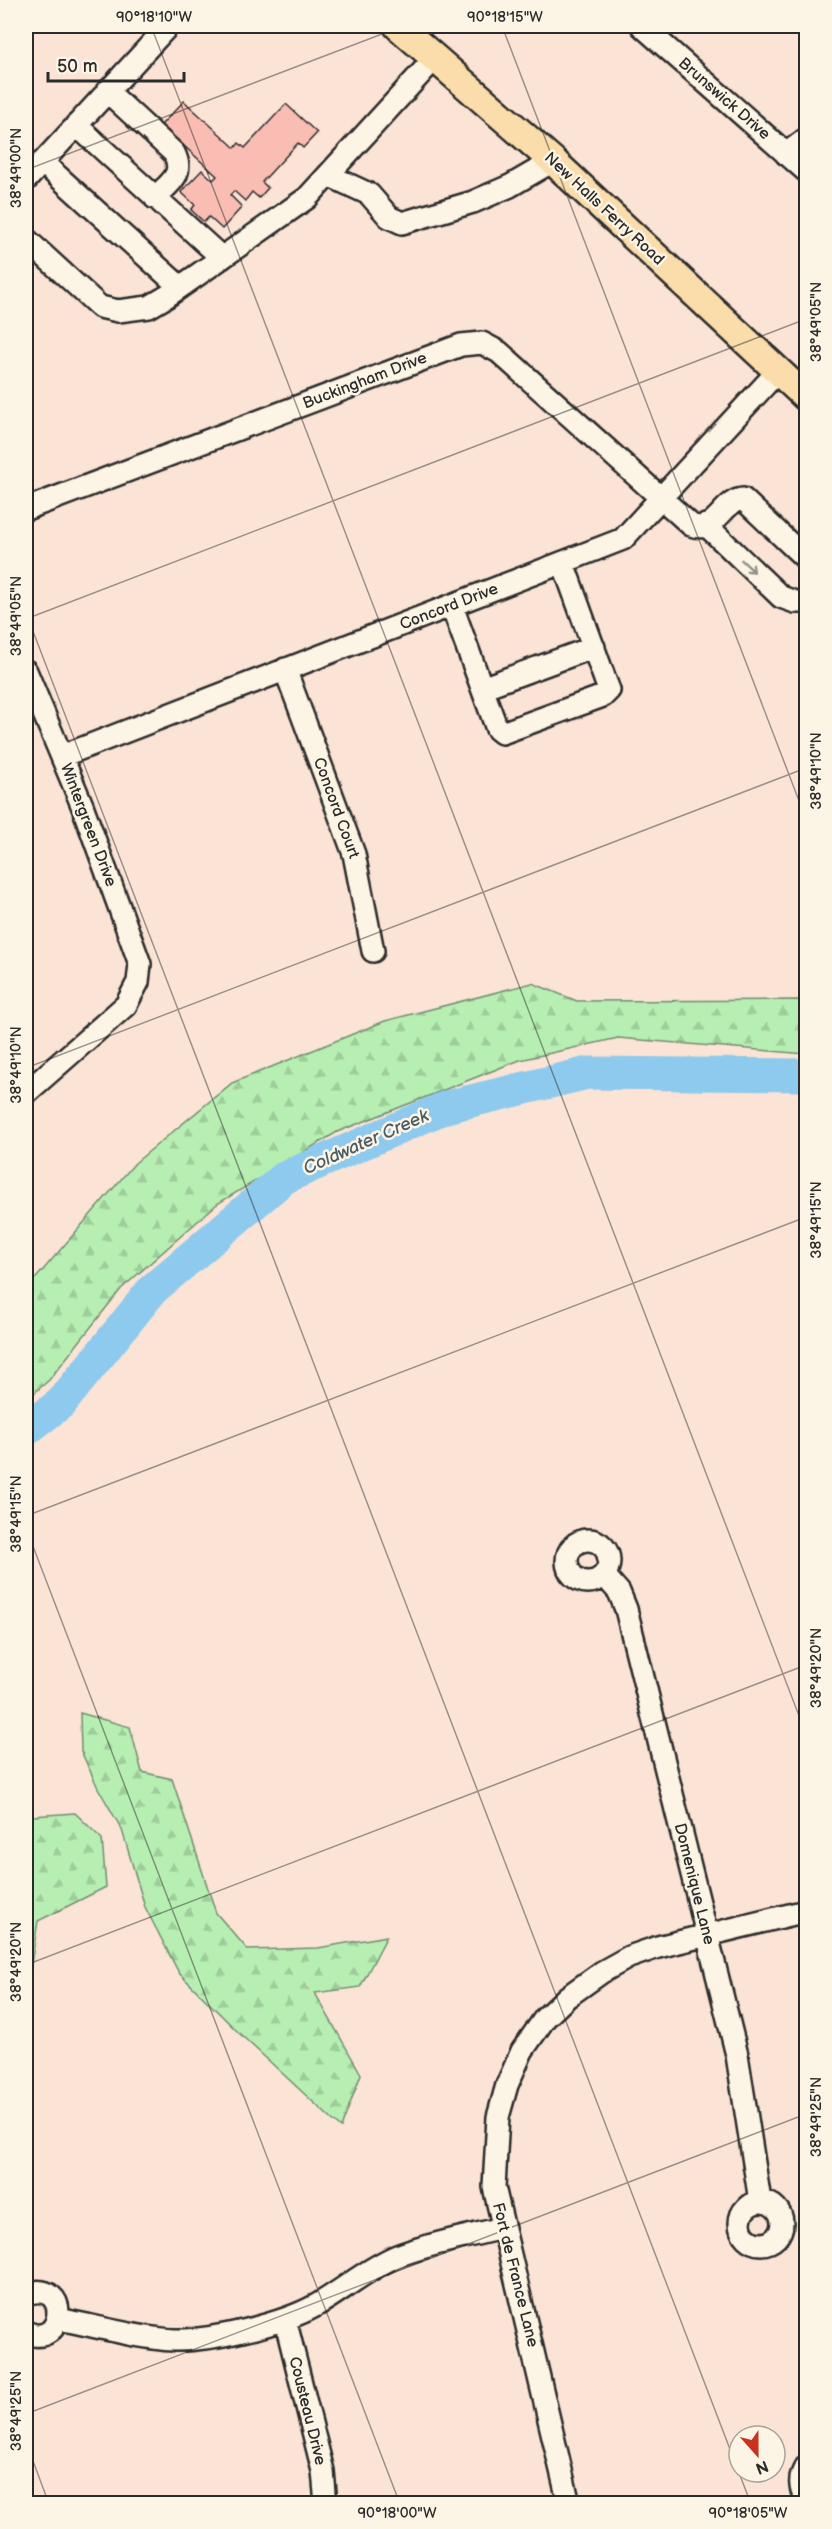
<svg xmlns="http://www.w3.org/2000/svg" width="832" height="2529" viewBox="0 0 832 2529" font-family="'Balsamiq Sans',sans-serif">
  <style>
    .forest { fill: url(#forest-firs); stroke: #718d6f; stroke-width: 1.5 }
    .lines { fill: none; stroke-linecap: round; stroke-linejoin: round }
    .river { stroke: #8dcaed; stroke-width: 33 }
    .building { fill: #f9bdb4; stroke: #2b2b2b; stroke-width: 1.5 }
    .minor-casing { stroke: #2b2b2b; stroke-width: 26 }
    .major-casing { stroke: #2b2b2b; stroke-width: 32 }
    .minor { stroke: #fcf5e5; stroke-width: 21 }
    .major { stroke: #fbddab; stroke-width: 27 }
    .oneway { stroke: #949088 }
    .ticks { fill: none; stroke: #2b2b2b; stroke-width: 1.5; stroke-opacity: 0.45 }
    .labels { text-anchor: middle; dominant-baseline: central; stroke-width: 5; stroke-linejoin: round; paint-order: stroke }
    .street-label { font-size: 16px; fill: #2b2b2b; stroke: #fcf5e5 }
    .water-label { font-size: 18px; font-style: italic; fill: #485b65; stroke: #fcf5e5 }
    .neatline { fill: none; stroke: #2b2b2b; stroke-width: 2 }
    .ticks-label { font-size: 15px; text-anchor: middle; fill: #2b2b2b }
  </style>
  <defs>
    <pattern id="forest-firs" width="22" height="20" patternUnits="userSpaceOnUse" patternTransform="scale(1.5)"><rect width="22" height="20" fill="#b7efb3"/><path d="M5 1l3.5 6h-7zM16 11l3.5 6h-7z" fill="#9ecd9a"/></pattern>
  </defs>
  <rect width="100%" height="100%" fill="#fbe4d6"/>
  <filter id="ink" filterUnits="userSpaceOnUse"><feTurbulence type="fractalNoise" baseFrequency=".0167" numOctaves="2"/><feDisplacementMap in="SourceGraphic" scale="12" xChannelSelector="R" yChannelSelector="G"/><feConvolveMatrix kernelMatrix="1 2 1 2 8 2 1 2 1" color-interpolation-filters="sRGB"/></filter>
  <g filter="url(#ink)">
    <!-- forest -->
    <path class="forest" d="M532,983L577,1001L806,1000V1054L618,1038L520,1060L337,1132L217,1204L121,1289L49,1380L26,1400V1286L37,1277L135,1163L232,1083L385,1021Z
      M80,1713L130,1727L142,1772L172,1779L216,1913L248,1950L318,1948L387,1936L360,1987L315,1993L361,2074L341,2128L240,2034L179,1973L145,1907L122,1830L98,1788L81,1751Z
      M75,1813L102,1839L106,1887L38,1921L26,1996V1814L33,1816Z"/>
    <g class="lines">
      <!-- river -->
      <path class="river" d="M26,1430L61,1403L153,1289L284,1178L446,1107L588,1073L806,1075"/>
    </g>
    <!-- building -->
    <path class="building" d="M184,101L235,148L239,143L245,148L286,104L317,133L303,148L298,143L262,182L268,188L259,198L252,192L245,201L234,191L230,195L242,207L222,229L209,217L204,222L191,210L195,205L181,192L202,170L213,180L217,176L161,125Z"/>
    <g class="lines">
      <!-- minor casing -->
      <g class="minor-casing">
        <path id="minor" d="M642,26L806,171
          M107,91L174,153C185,175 170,182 155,198
          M76,125L222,258
          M786,154L806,139
          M42,162L180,287
          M328,175L369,194L389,217L402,223L473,202L510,186L553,161
          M26,180L168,26
          M26,239L100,307L118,311L149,307L166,297L307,198L435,58
          M26,509L461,345L482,343L499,352L691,525C716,535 722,500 743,499L806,559
          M706,525L781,597L795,602H806
          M452,606L497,729L502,733L603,696L609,690L607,685L563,563
          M285,669L354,854L373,951
          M26,671L82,805L140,964L138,982L126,1005L26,1093
          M482,688L594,647
          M62,756L623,539L778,371
          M567 1561a21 21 0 1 1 42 0a21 21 0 1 1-42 0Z
          M604,1575L619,1592L626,1609L737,2055L760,2201
          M740 2223a21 21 0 1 1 42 0a21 21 0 1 1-42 0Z
          M26,2294C72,2278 65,2351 26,2332
          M58,2319C96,2326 136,2338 174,2340C212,2341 282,2324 315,2306C342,2291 368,2268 397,2256C430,2243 467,2237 502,2228
          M285,2319L323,2471L326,2504
          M806,2467C798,2478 800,2489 806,2500
          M569,2504L494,2187L498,2117L507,2085L522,2051L545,2018L567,1997L602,1972L629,1957L658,1947L806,1911"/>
      </g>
      <!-- major casing -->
      <g class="major-casing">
        <path id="major" d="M398,26L553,161L806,397"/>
      </g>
      <!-- minor -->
      <use href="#minor" class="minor"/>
      <!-- major -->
      <use href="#major" class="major"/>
    </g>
    <!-- one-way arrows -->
    <defs><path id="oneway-shaft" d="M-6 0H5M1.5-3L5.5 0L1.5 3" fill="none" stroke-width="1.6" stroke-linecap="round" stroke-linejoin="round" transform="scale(1.5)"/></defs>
    <use class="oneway" href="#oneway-shaft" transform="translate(748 566) rotate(43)"/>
  </g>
  <!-- ticks -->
  <path class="ticks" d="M151,26L806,1734M502,26L806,819M26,170L403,26M26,613L751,2504M26,619L806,319M26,1068L806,768M26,1516L806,1217M26,1528L400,2504M26,1965L806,1665M26,2414L806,2114M26,2442L49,2504"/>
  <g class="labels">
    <!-- street labels -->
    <g class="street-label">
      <text transform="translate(724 99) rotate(41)">Brunswick Drive</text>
      <text transform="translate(604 209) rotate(43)">New Halls Ferry Road</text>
      <text transform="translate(365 381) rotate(-21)">Buckingham Drive</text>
      <text transform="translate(449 607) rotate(-21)">Concord Drive</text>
      <text transform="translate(336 808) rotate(70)">Concord Court</text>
      <text transform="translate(88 825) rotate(69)">Wintergreen Drive</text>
      <text transform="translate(694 1884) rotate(76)">Domenique Lane</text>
      <text transform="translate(515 2275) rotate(76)">Fort de France Lane</text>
      <text transform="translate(307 2411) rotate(76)">Cousteau Drive</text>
    </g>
    <!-- water labels -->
    <g class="water-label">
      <text transform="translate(366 1142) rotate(-24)">Coldwater Creek</text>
    </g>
  </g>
  <!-- margin -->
  <rect width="832" height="2529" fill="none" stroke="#fcf5e5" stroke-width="66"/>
  <!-- north arrow -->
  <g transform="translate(757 2454) rotate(159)"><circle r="28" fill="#fcf5e5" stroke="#a8a49b" stroke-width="1.5"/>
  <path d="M0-4.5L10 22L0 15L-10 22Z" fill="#c8321e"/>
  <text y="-9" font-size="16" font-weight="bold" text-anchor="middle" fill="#2b2b2b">N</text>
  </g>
  <!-- scale -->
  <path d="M48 72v9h136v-9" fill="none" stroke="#2b2b2b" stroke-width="3"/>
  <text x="57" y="72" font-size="18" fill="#2b2b2b" stroke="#fcf5e5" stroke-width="4.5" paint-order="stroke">50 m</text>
  <rect x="33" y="33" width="766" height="2463" class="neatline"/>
  <g class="ticks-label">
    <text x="154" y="22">90°18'10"W</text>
    <text x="505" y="22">90°18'15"W</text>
    <text transform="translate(16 168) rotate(-90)" y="5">38°49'00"N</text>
    <text transform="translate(816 322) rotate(-90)" y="5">38°49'05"N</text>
    <text transform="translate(16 616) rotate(-90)" y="5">38°49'05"N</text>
    <text transform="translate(816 771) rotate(-90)" y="5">38°49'10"N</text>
    <text transform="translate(16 1065) rotate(-90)" y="5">38°49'10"N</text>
    <text transform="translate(816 1220) rotate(-90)" y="5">38°49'15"N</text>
    <text transform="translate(16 1514) rotate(-90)" y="5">38°49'15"N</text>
    <text transform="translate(816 1668) rotate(-90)" y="5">38°49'20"N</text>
    <text transform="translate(16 1962) rotate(-90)" y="5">38°49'20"N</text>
    <text transform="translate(816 2117) rotate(-90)" y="5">38°49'25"N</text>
    <text transform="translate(16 2411) rotate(-90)" y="5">38°49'25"N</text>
    <text x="397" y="2518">90°18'00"W</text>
    <text x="748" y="2518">90°18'05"W</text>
  </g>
</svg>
